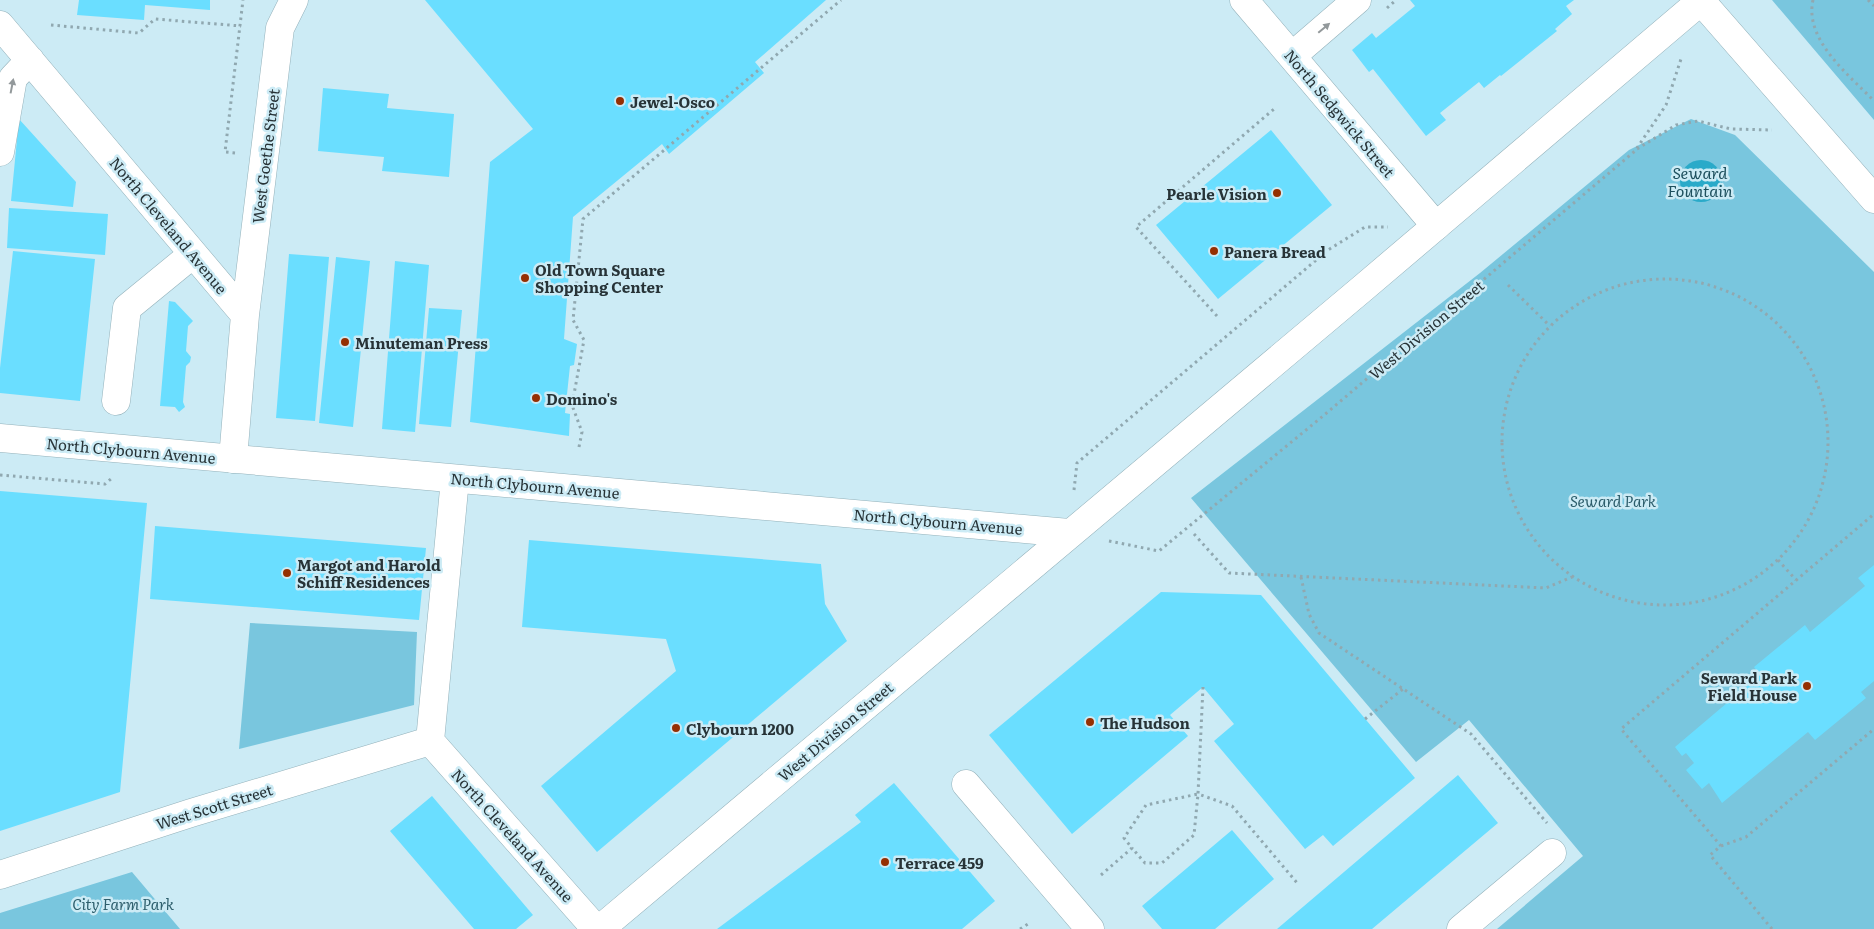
<svg xmlns="http://www.w3.org/2000/svg" width="1874" height="929" viewBox="0 0 1874 929" font-family="Literata,serif">
  <style>
    .green { fill: #79c6de }
    .water { fill: #2aaac9 }
    .building { fill: #6adeff }
    .lines { fill: none; stroke-linecap: round; stroke-linejoin: round }
    .minor-casing { stroke: #93b1ba; stroke-width: 29 }
    .major-casing { stroke: #93b1ba; stroke-width: 29 }
    .path { stroke: #90a8b0; stroke-width: 3; stroke-dasharray: 2.5 4; stroke-linecap: butt }
    .minor { stroke: #fff; stroke-width: 28 }
    .major { stroke: #fff; stroke-width: 28 }
    .oneway { fill: #93999b }
    .poi-dot { fill: #952f02; stroke: #ccebf5; stroke-width: 2 }
    .labels { text-anchor: middle; dominant-baseline: central; stroke-width: 5; stroke-linejoin: round; paint-order: stroke }
    .poi-label { font-size: 15px; font-weight: bold; fill: #273337; stroke: #ccebf5; text-anchor: start }
    .street-label { font-size: 15px; fill: #273337; stroke: #ccebf5 }
    .park-label { font-size: 15px; font-style: italic; fill: #2d5e6c; stroke: #ccebf5 }
    .water-label { font-size: 16px; font-style: italic; fill: #1e505e; stroke: #ccebf5 }
  </style>
  <rect width="100%" height="100%" fill="#ccebf5"/>
  <!-- green -->
  <path class="green" d="M1772,0H1874V120Z
    M1691,119L1735,135L1874,272V929H1497L1583,856L1469,720L1416,762L1191,498L1480,273L1629,150Z
    M250,623L417,632L414,705L239,749Z
    M132,872L180,929H0V913Z"/>
  <!-- water -->
  <path class="water" d="M1680 181a21 21 0 1 1 42 0a21 21 0 1 1-42 0Z"/>
  <!-- building -->
  <path class="building" d="M79,0H210V10L145,5L144,20L77,15Z
    M425,0H826L755,62L764,73L669,154L662,144L573,217L564,339L577,344L574,365L570,366L565,413L570,414L569,436L470,422L490,162L533,129Z
    M1410,0H1574L1566,6L1572,14L1555,29L1557,31L1501,76L1500,75L1484,88L1479,82L1440,113L1446,120L1426,136L1373,69L1369,72L1352,50L1372,33L1376,38L1415,6Z
    M323,88L389,94L387,108L454,114L449,177L382,171L384,157L318,151Z
    M19,119L76,182L73,207L11,201Z
    M1271,130L1332,205L1218,299L1156,225Z
    M9,208L108,214L105,255L7,248Z
    M13,251L95,259L80,401L0,393V368Z
    M289,254L329,257L315,421L276,418Z
    M336,257L370,261L353,427L319,423Z
    M395,261L429,265L415,432L382,429Z
    M169,301L175,302L193,321L188,326L186,351L191,357L190,362L186,366L183,402L185,407L179,412L175,407L160,406Z
    M429,308L462,310L451,427L419,424Z
    M0,491L147,503L120,792L0,831Z
    M155,526L426,548L419,620L150,599Z
    M529,540L821,564L825,604L847,641L597,852L541,786L676,671L666,639L522,627Z
    M1874,565V681L1861,692L1866,698L1815,740L1808,732L1722,803L1709,783L1702,789L1686,770L1694,763L1686,753L1682,756L1675,747L1760,675L1754,667L1805,625L1810,632L1865,586L1858,578Z
    M1161,592L1261,595L1415,778L1333,846L1323,835L1305,849L1214,741L1234,724L1203,687L1170,715L1188,736L1072,834L989,735Z
    M1458,775L1498,823L1372,929H1277Z
    M894,783L995,901L962,929H717L861,822L855,815Z
    M432,796L533,915L516,929H474L390,831Z
    M1232,830L1274,879L1215,929H1162L1142,906Z"/>
  <g class="lines">
    <!-- minor casing -->
    <g class="minor-casing">
      <path id="minor" d="M1244,0L1436,226
        M1701,1L1874,199
        M0,25L245,315
        M1292,56L1357,0
        M0,152L13,78L30,60
        M116,401L127,308L193,254
        M233,459L245,315L280,28L294,0
        M430,741L455,479
        M430,741L596,929
        M966,784L1090,929
        M0,875L191,813L430,741
        M1461,929L1552,853"/>
    </g>
    <!-- major casing -->
    <g class="major-casing">
      <path id="major" d="M0,438L1069,533
        M600,929L1363,288L1702,0"/>
    </g>
    <!-- path -->
    <path class="path" d="M1813,0C1804,40 1849,75 1874,101
      M1868,0L1874,6
      M1387,8L1396,0
      M51,25L139,33L155,19L241,26
      M1637,149L1676,125L1698,121L1731,129L1772,130
      M235,153L225,152L243,0
      M1502 442a163 163 0 1 1 326 0a163 163 0 1 1-326 0Z
      M1508,285L1550,326
      M1217,316L1136,227L1274,109
      M579,447L582,432L572,405L584,340L573,320L583,219L841,0
      M0,475L105,484L112,478
      M1074,490L1077,463L1328,250L1365,227H1388
      M1194,534L1229,573L1546,588L1572,577
      M1109,541L1159,551L1323,416L1635,151L1666,105L1681,59
      M1778,560L1796,580
      M1301,577L1309,614L1319,633L1471,734L1547,823
      M1203,687L1198,794L1232,806L1298,884
      M1365,719L1403,689
      M1721,846L1746,837L1874,729
      M1101,875L1132,848L1124,838L1146,805L1198,794L1194,835L1162,863H1145L1132,848
      M1020,929L1028,924
      M1772,929L1710,855L1721,846L1621,729L1874,514"/>
    <!-- minor -->
    <use href="#minor" class="minor"/>
    <!-- major -->
    <use href="#major" class="major"/>
  </g>
  <!-- one-way arrows -->
  <defs><path id="oneway-solid" d="M-6-.8H1V-3.2L6.5 0L1 3.2V.8H-6Z" transform="scale(1.25)"/></defs>
  <g class="oneway">
    <use href="#oneway-solid" transform="translate(1324 28) rotate(-40)"/>
    <use href="#oneway-solid" transform="translate(12 86) rotate(-79)"/>
  </g>
  <!-- markers -->
  <g class="poi-dot">
    <circle cx="620" cy="101" r="5"/>
    <circle cx="1277" cy="193" r="5"/>
    <circle cx="1214" cy="251" r="5"/>
    <circle cx="525" cy="278" r="5"/>
    <circle cx="345" cy="342" r="5"/>
    <circle cx="536" cy="398" r="5"/>
    <circle cx="287" cy="573" r="5"/>
    <circle cx="1807" cy="686" r="5"/>
    <circle cx="1090" cy="722" r="5"/>
    <circle cx="676" cy="728" r="5"/>
    <circle cx="885" cy="862" r="5"/>
  </g>
  <g class="labels">
    <!-- poi labels -->
    <g class="poi-label">
      <text x="630" y="101">Jewel-Osco</text>
      <text x="1267" y="193" text-anchor="end">Pearle Vision</text>
      <text x="1224" y="251">Panera Bread</text>
      <text x="535" y="269">Old Town Square<tspan x="535" dy="17">Shopping Center</tspan></text>
      <text x="355" y="342">Minuteman Press</text>
      <text x="546" y="398">Domino's</text>
      <text x="297" y="564">Margot and Harold<tspan x="297" dy="17">Schiff Residences</tspan></text>
      <text x="1797" y="677" text-anchor="end">Seward Park<tspan x="1797" dy="17">Field House</tspan></text>
      <text x="1100" y="722">The Hudson</text>
      <text x="686" y="728">Clybourn 1200</text>
      <text x="895" y="862">Terrace 459</text>
    </g>
    <!-- street labels -->
    <g class="street-label">
      <text transform="translate(1340 113) rotate(50)">North Sedgwick Street</text>
      <text transform="translate(265 156) rotate(-83)">West Goethe Street</text>
      <text transform="translate(169 225) rotate(50)">North Cleveland Avenue</text>
      <text transform="translate(1426 329) rotate(-40)">West Division Street</text>
      <text transform="translate(131 450) rotate(5)">North Clybourn Avenue</text>
      <text transform="translate(535 485) rotate(5)">North Clybourn Avenue</text>
      <text transform="translate(938 521) rotate(5)">North Clybourn Avenue</text>
      <text transform="translate(835 731) rotate(-40)">West Division Street</text>
      <text transform="translate(214 806) rotate(-17)">West Scott Street</text>
      <text transform="translate(513 835) rotate(48)">North Cleveland Avenue</text>
    </g>
    <!-- park labels -->
    <g class="park-label">
      <text x="1613" y="500">Seward Park</text>
      <text x="123" y="903">City Farm Park</text>
    </g>
    <!-- water labels -->
    <g class="water-label">
      <text x="1700" y="172">Seward<tspan x="1700" dy="18">Fountain</tspan></text>
    </g>
  </g>
</svg>
